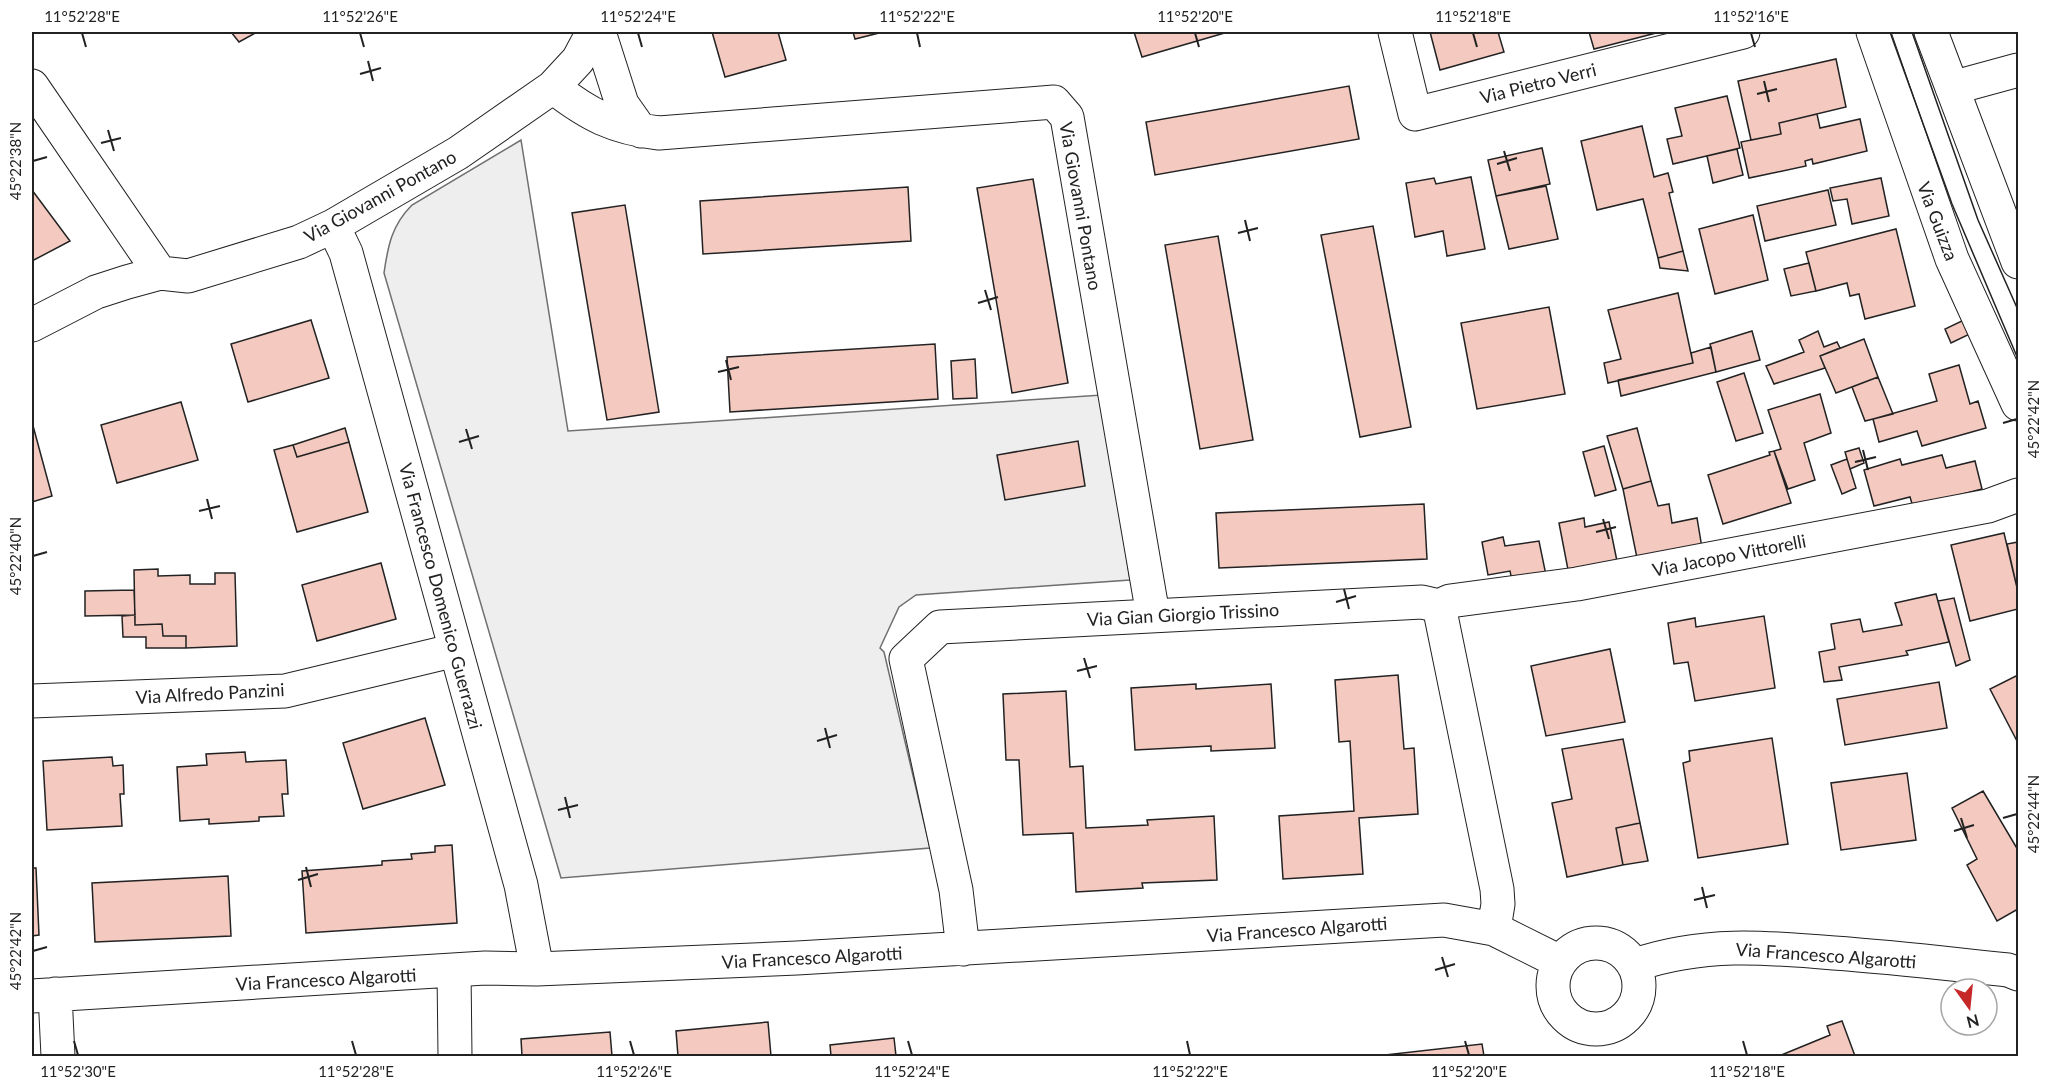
<svg xmlns="http://www.w3.org/2000/svg" width="2050" height="1088" viewBox="0 0 2050 1088" font-family="Lato,sans-serif">
  <style>
    .green { fill: #eee; stroke: #6f6f6f; stroke-width: 1.5 }
    .building { fill: #f3c9c0; stroke: #222; stroke-width: 1.5 }
    .lines { fill: none; stroke-linecap: round; stroke-linejoin: round }
    .minor-casing { stroke: #222; stroke-width: 35 }
    .minor { stroke: #fff; stroke-width: 33 }
    .tram { stroke: #222; stroke-width: 1.5 }
    .ticks { fill: none; stroke: #222; stroke-width: 2 }
    .labels { text-anchor: middle; dominant-baseline: central; stroke-width: 4.5; stroke-linejoin: round; paint-order: stroke }
    .street-label { font-size: 18px; fill: #222; stroke: #fff }
    .neatline { fill: none; stroke: #222; stroke-width: 2 }
    .ticks-label { font-size: 15px; text-anchor: middle; fill: #222 }
  </style>
  <rect width="100%" height="100%" fill="#fff"/>
  <!-- green -->
  <path class="green" d="M521,140L568,431L1102,395L1130,580L916,595L899,607L880,648L884,652L930,848L561,878L384,273C388,245 392,225 412,205Z"/>
  <!-- building -->
  <path class="building" d="M231,32H257L239,42Z
    M712,32H778L786,60L725,77Z
    M853,32H883L855,39Z
    M1134,32H1228L1142,57Z
    M1430,32H1498L1504,52L1440,70Z
    M1589,32H1660L1594,49Z
    M1836,59L1846,107L1779,123L1781,134L1751,140L1738,81Z
    M1349,86L1359,139L1155,175L1146,122Z
    M1727,96L1740,148L1673,164L1667,139L1682,136L1675,108Z
    M1817,114L1820,128L1860,119L1867,151L1813,164L1812,159L1805,161L1806,166L1749,178L1741,142L1781,134L1779,123Z
    M1642,126L1654,177L1668,173L1673,192L1669,193L1683,251L1658,258L1643,199L1597,210L1581,141Z
    M1542,148L1550,184L1496,196L1488,160Z
    M1737,149L1743,175L1713,183L1707,156Z
    M1471,177L1485,249L1447,256L1443,231L1415,237L1406,183L1434,178L1436,184Z
    M1881,178L1889,216L1852,224L1847,199L1833,201L1830,188Z
    M1033,179L1068,383L1012,393L977,188Z
    M1546,186L1558,239L1509,249L1496,196Z
    M908,187L911,241L703,254L700,201Z
    M32,190L70,241L32,261Z
    M1828,190L1836,225L1765,241L1757,206Z
    M625,205L659,412L607,420L572,213Z
    M1753,215L1768,280L1715,294L1699,229Z
    M1373,226L1411,427L1360,437L1321,235Z
    M1896,229L1915,306L1865,319L1859,294L1850,296L1847,283L1816,291L1806,252Z
    M1218,236L1253,440L1200,449L1165,245Z
    M1683,251L1688,271L1660,268L1658,258Z
    M1809,263L1816,291L1791,296L1784,269Z
    M1678,293L1693,363L1608,383L1604,363L1621,359L1608,310Z
    M1549,307L1565,394L1477,409L1461,323Z
    M1968,318L1974,332L1951,343L1945,329Z
    M311,320L329,378L248,402L231,344Z
    M1752,331L1760,360L1716,372L1710,344Z
    M1818,331L1824,347L1837,342L1840,348L1820,356L1825,368L1774,384L1766,366L1804,352L1799,340Z
    M1864,339L1878,377L1836,393L1820,356Z
    M935,344L938,399L730,412L727,357Z
    M1711,347L1716,372L1621,396L1618,380L1693,363L1691,353Z
    M975,359L977,398L953,399L951,361Z
    M1959,365L1970,404L1978,401L1986,428L1922,446L1917,431L1879,442L1873,419L1937,401L1929,374Z
    M1744,373L1763,433L1736,441L1717,382Z
    M1878,377L1893,414L1865,421L1852,387Z
    M1820,394L1831,433L1804,443L1815,480L1788,489L1774,451L1781,449L1768,410Z
    M181,402L198,460L117,483L101,425Z
    M32,422L52,496L32,502Z
    M345,428L349,442L297,457L293,445Z
    M1637,428L1651,481L1623,489L1607,436Z
    M1078,441L1085,486L1005,500L997,455Z
    M349,442L368,512L297,532L274,450L293,445L297,457Z
    M1604,446L1616,490L1595,496L1583,452Z
    M1859,448L1864,463L1850,469L1845,452Z
    M1774,451L1791,503L1723,524L1708,475L1770,455L1769,452Z
    M1942,455L1946,468L1975,461L1982,489L1913,507L1910,497L1874,506L1864,470L1900,459L1902,465Z
    M1847,459L1856,488L1842,494L1831,465Z
    M1651,481L1658,506L1669,504L1672,523L1697,518L1702,548L1637,558L1623,489Z
    M1424,504L1427,559L1219,568L1216,513Z
    M1584,518L1585,527L1609,522L1618,566L1569,575L1559,523Z
    M2004,533L2018,592V609L1970,621L1951,545Z
    M1503,537L1505,546L1539,541L1547,580L1513,585L1510,571L1488,575L1482,542Z
    M2018,542V592L2007,544Z
    M381,563L396,619L317,641L302,585Z
    M158,569V576L190,575V584H215V573H235L237,646L186,648V636H163L162,624L135,625L134,570Z
    M134,590L135,615L85,616V591Z
    M1936,594L1949,642L1906,651L1908,655L1839,667L1842,680L1824,682L1819,652L1835,649L1831,624L1860,619L1863,632L1902,625L1895,603Z
    M1954,598L1970,660L1956,666L1938,601Z
    M135,615V625L162,624L163,636H186V648H146V637H123L122,616Z
    M1764,616L1775,688L1695,701L1688,662L1674,664L1668,623L1695,618L1696,627Z
    M1610,649L1625,722L1546,736L1531,666Z
    M1398,675L1404,749L1414,748L1418,814L1359,818L1363,874L1283,879L1279,816L1354,811L1350,741L1339,742L1335,680Z
    M2018,675V743L1990,689Z
    M1939,682L1947,728L1845,745L1837,699Z
    M1196,684V689L1271,684L1275,748L1211,751V746L1135,750L1131,688Z
    M1066,691L1070,767L1083,766L1086,828L1148,825L1147,820L1214,816L1217,880L1142,883L1143,888L1076,892L1073,833L1023,835L1019,760H1006L1003,694Z
    M425,718L445,785L363,809L343,743Z
    M1772,738L1788,844L1698,858L1683,763L1690,761L1689,751Z
    M1623,739L1640,823L1616,828L1623,865L1567,877L1552,803L1572,799L1562,749Z
    M245,752L246,762L286,760L288,794H282L284,816L259,817V821L209,824V819L180,821L177,767L207,765L206,754Z
    M112,757L113,766L123,765L124,794H120L122,826L47,830L43,761Z
    M1907,773L1916,840L1841,850L1831,783Z
    M1983,791L2018,850V909L1997,921L1967,865L1977,859L1952,808Z
    M1640,823L1648,861L1623,865L1616,828Z
    M452,845L457,923L306,933L302,871L382,865V861L412,859L411,854L435,852V846Z
    M32,868H36L39,935L32,936Z
    M228,876L231,936L95,942L92,883Z
    M1842,1021L1855,1056H1779L1830,1035L1827,1026Z
    M768,1022L771,1056H678L676,1031Z
    M610,1032L612,1056H522L521,1039Z
    M894,1038L896,1056H831L830,1045Z
    M1482,1044L1484,1056H1376Z"/>
  <g class="lines">
    <!-- minor casing -->
    <g class="minor-casing">
      <path id="minor" d="M599,32L622,104L641,131
        M1395,32L1415,114L1743,32
        M1873,32L1952,259L2018,404
        M1931,32L2018,262
        M32,86L160,273
        M553,87C589,115 614,128 659,133L1054,102L1067,117L1153,615
        M1952,88L2018,70
        M333,226L346,253L521,885L537,969
        M32,325L96,292L127,282L160,273L188,276L299,242L333,226L458,153L553,87L578,60L593,32
        M1439,606L1450,601L1577,584L1988,506L2018,495
        M1439,606L1497,889L1498,904L1494,929
        M32,701L285,691L456,650
        M1553 986a43 43 0 1 1 86 0a43 43 0 1 1-86 0Z
        M963,949L956,890L906,659L940,627L1422,602L1439,606
        M1635,965C1702,942 1764,947 1834,953C1892,957 1950,964 2008,970L2018,974
        M454,970L455,1056
        M55,994L58,1056
        M32,996L485,968L537,969L797,958L1444,920L1494,929L1560,962"/>
    </g>
    <!-- minor -->
    <use href="#minor" class="minor"/>
    <!-- tram -->
    <path class="tram" d="M1890,32L1952,204L2018,359
      M1912,32L1978,220L2018,310"/>
  </g>
  <!-- ticks -->
  <path class="ticks" d="M82,33L86,47M360,33L364,47M638,33L642,47M917,33L920,47M1195,33L1199,47M1473,33L1477,47M1751,33L1755,47M368,61L373,81M360,74L381,68M1764,81L1769,102M1757,94L1777,89M108,130L114,151M101,143L121,138M1504,151L1510,171M33,161L47,157M1497,164L1517,158M1245,220L1250,241M1238,233L1258,228M985,290L991,310M978,303L998,297M726,360L731,380M718,372L739,367M2003,423L2017,419M466,429L472,449M459,442L479,436M1863,450L1868,470M1855,462L1876,457M207,499L212,519M199,511L220,506M1603,519L1609,539M1596,532L1616,527M33,556L47,552M1344,589L1349,609M1336,602L1356,596M1084,658L1090,678M1077,671L1097,666M825,728L830,748M817,741L837,735M565,797L570,818M558,810L578,805M1961,818L1967,838M2003,818L2017,814M1954,831L1974,825M306,867L311,887M298,880L318,874M1702,887L1707,908M1694,900L1715,895M33,951L47,947M1442,957L1448,977M1435,970L1455,964M74,1041L78,1055M352,1041L356,1055M630,1041L634,1055M908,1041L912,1055M1187,1041L1190,1055M1465,1041L1469,1055M1743,1041L1747,1055"/>
  <g class="labels">
    <!-- street labels -->
    <g class="street-label">
      <text transform="translate(1538 83) rotate(-14)">Via Pietro Verri</text>
      <text transform="translate(380 196) rotate(-29)">Via Giovanni Pontano</text>
      <text transform="translate(1081 206) rotate(80)">Via Giovanni Pontano</text>
      <text transform="translate(1938 221) rotate(69)">Via Guizza</text>
      <text transform="translate(1729 555) rotate(-11)">Via Jacopo Vittorelli</text>
      <text transform="translate(441 596) rotate(75)">Via Francesco Domenico Guerrazzi</text>
      <text transform="translate(1183 614) rotate(-3)">Via Gian Giorgio Trissino</text>
      <text transform="translate(210 693) rotate(-3)">Via Alfredo Panzini</text>
      <text transform="translate(1297 929) rotate(-4)">Via Francesco Algarotti</text>
      <text transform="translate(1826 955) rotate(4)">Via Francesco Algarotti</text>
      <text transform="translate(812 957) rotate(-3)">Via Francesco Algarotti</text>
      <text transform="translate(326 979) rotate(-3)">Via Francesco Algarotti</text>
    </g>
  </g>
  <!-- border -->
  <rect width="2050" height="1088" fill="none" stroke="#ffffff" stroke-width="66"/>
  <!-- north arrow -->
  <g transform="translate(1969 1007) rotate(165)"><circle r="28" fill="#ffffff" stroke="#a7a7a7" stroke-width="1.5"/>
  <path d="M0-4.5L10 22L0 15L-10 22Z" fill="#c62828"/>
  <text y="-9" font-size="16" font-weight="bold" text-anchor="middle" fill="#222222">N</text>
  </g>
  <rect x="33" y="33" width="1984" height="1022" class="neatline"/>
  <g class="ticks-label">
    <text x="82" y="22">11°52'28"E</text>
    <text x="360" y="22">11°52'26"E</text>
    <text x="638" y="22">11°52'24"E</text>
    <text x="917" y="22">11°52'22"E</text>
    <text x="1195" y="22">11°52'20"E</text>
    <text x="1473" y="22">11°52'18"E</text>
    <text x="1751" y="22">11°52'16"E</text>
    <text transform="translate(16 161) rotate(-90)" y="5">45°22'38"N</text>
    <text transform="translate(2034 419) rotate(-90)" y="5">45°22'42"N</text>
    <text transform="translate(16 556) rotate(-90)" y="5">45°22'40"N</text>
    <text transform="translate(2034 814) rotate(-90)" y="5">45°22'44"N</text>
    <text transform="translate(16 951) rotate(-90)" y="5">45°22'42"N</text>
    <text x="78" y="1077">11°52'30"E</text>
    <text x="356" y="1077">11°52'28"E</text>
    <text x="634" y="1077">11°52'26"E</text>
    <text x="912" y="1077">11°52'24"E</text>
    <text x="1190" y="1077">11°52'22"E</text>
    <text x="1469" y="1077">11°52'20"E</text>
    <text x="1747" y="1077">11°52'18"E</text>
  </g>
</svg>
